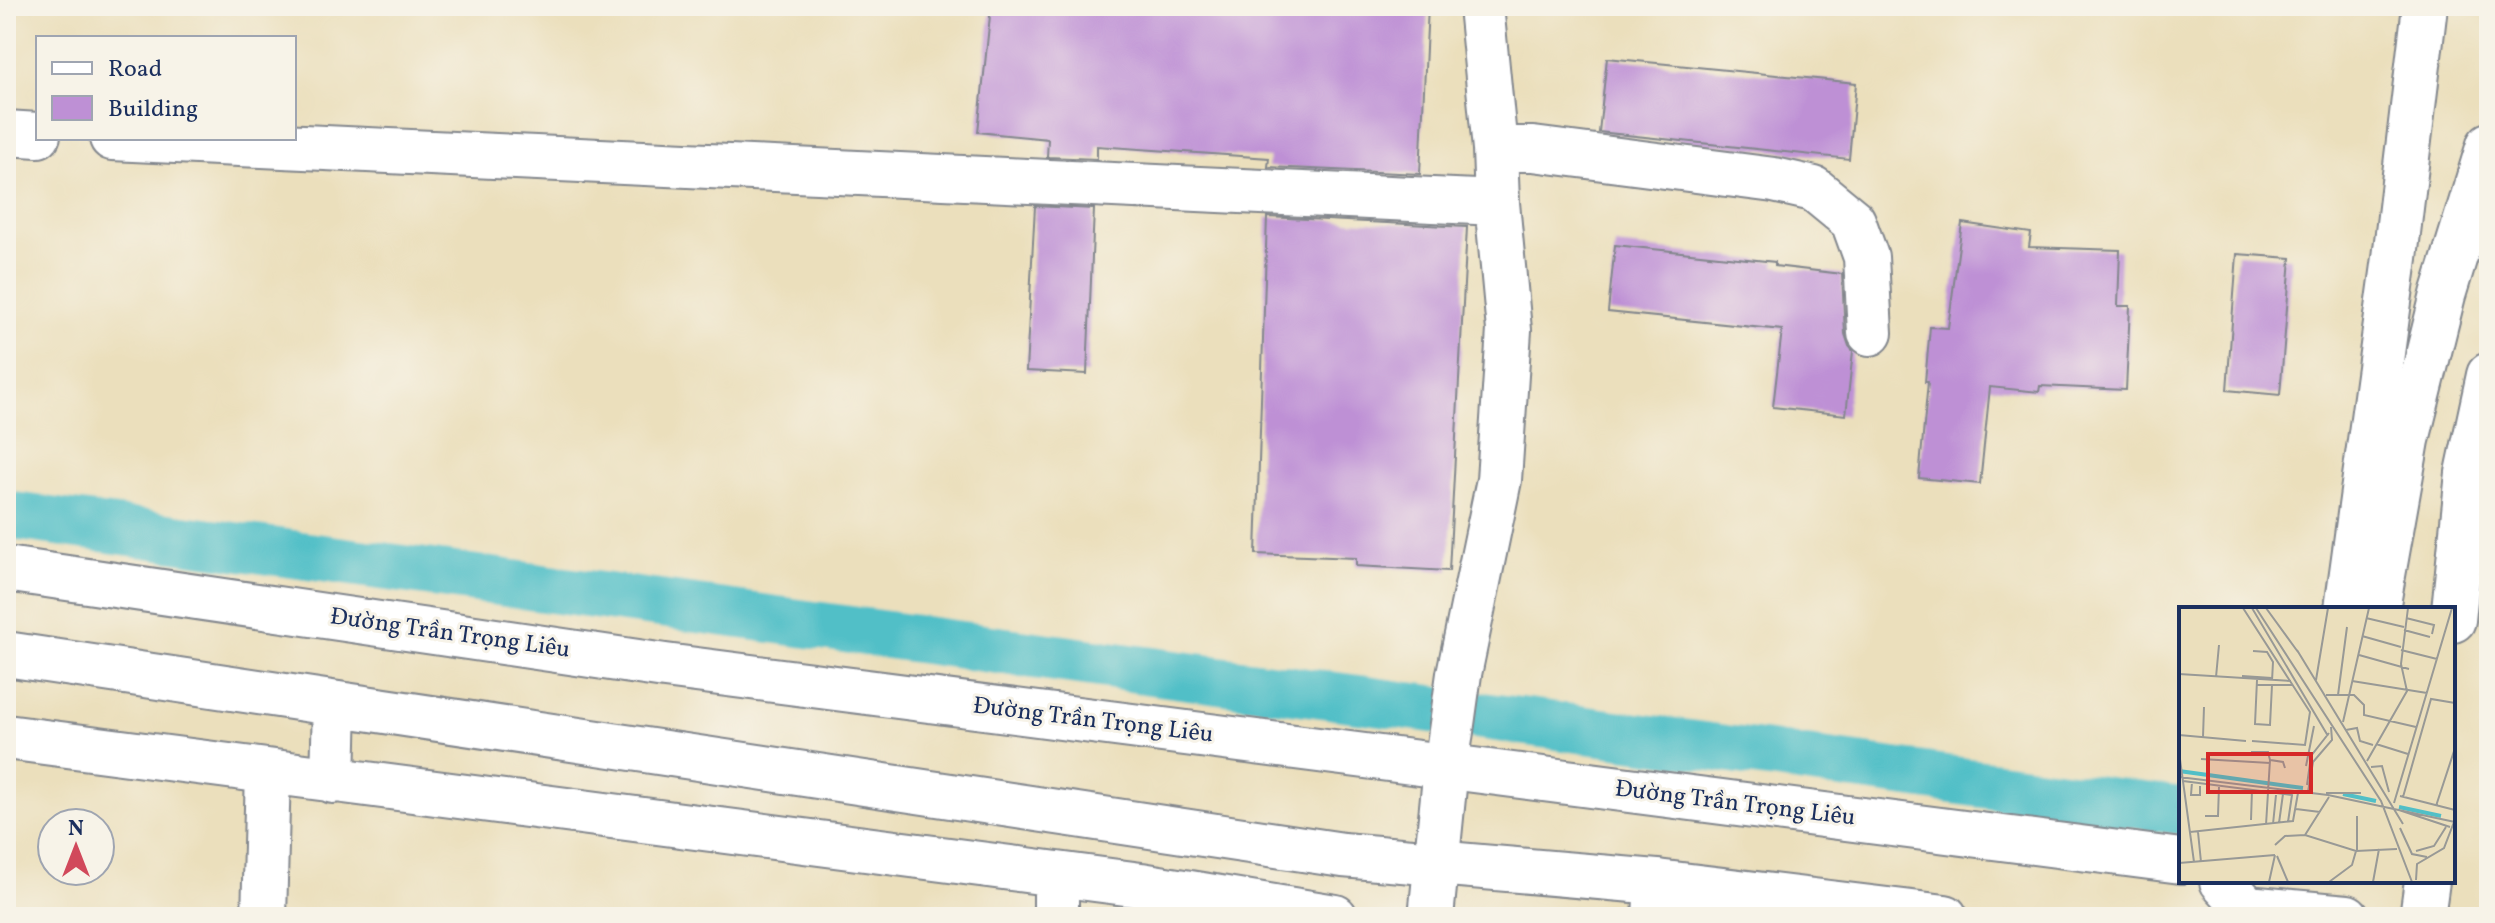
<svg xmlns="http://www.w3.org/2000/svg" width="2495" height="923" viewBox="0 0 2495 923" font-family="Vollkorn,serif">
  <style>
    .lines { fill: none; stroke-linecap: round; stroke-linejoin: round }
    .canal { stroke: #51bfc7; stroke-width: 48 }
    .building { fill: #be90d5 }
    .minor-casing { stroke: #83878d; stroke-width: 48 }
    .major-casing { stroke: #83878d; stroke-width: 48 }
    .highway-casing { stroke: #83878d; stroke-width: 48 }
    .minor { stroke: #fff; stroke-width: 44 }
    .major { stroke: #fff; stroke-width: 44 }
    .highway { stroke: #fff; stroke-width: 44 }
    .labels { text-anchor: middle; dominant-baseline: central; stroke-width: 6; stroke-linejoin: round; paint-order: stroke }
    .street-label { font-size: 24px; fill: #1b2f5e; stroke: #f7f3e8 }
    .inset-river { fill: none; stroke: #51bfc7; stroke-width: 4 }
    .inset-road { fill: none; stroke: #989996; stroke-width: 2 }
    .view { fill: #d62828; fill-opacity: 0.15; stroke: #d62828; stroke-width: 4 }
    .inset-edge { fill: none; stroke: #1b2f5e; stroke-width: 4 }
  </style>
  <rect width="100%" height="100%" fill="#f7f3e8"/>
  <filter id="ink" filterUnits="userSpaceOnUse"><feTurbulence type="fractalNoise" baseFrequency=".0125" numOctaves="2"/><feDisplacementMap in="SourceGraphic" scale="16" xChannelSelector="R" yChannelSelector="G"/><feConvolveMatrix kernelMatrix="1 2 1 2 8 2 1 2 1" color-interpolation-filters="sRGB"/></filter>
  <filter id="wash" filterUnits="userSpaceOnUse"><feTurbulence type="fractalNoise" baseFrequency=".006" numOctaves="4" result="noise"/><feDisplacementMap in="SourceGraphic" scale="32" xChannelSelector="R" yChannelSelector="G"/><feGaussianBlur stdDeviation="1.8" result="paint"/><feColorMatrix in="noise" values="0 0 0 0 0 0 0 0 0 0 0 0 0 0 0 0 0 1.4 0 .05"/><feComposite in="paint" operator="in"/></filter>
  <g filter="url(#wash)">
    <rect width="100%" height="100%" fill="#ebdfbc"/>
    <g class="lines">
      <!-- canal -->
      <path class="canal" d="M6,515L2181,811"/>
    </g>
    <g id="blocks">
      <!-- building -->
      <path class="building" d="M991,6H1428L1420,174L1268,167L1269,158L1097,146V159L1047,157L1048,139L978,132Z
        M1607,58L1856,83L1849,159L1599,132Z
        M1035,206L1094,209L1087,374L1026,371Z
        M1267,217L1467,227L1449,571L1356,566V558L1256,554Z
        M1962,223L2031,233L2029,247L2120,250L2118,306H2130L2126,390L2040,386L2039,392L1990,387L1980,484L1919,478L1928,382H1925L1930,327L1948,328Z
        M1615,245L1775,262V266L1842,274L1845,334L1849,346L1853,351L1846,415L1773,407L1782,330L1608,312Z
        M2237,254L2291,258L2280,395L2227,390Z"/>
    </g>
  </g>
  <g filter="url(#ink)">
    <use href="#blocks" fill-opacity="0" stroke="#83878d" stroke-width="2"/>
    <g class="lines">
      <!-- minor casing -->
      <g class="minor-casing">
        <path id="minor" d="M1481,6L1495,149
          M6,133L38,135
          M112,138L1497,203
          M2347,609L2395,258L2425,6
          M2377,609L2407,440L2443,295L2489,145
          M6,737L1141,885L1335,917
          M333,781L335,704
          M264,917L268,772
          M1056,917V874
          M1431,917L1446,767L1459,674L1499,480L1509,330L1497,203L1495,149H1533L1774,180L1814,189L1853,221L1866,257L1870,333
          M1655,917L1657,882"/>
      </g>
      <!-- major casing -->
      <g class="major-casing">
        <path id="major" d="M6,569L665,666L2181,861
          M6,654L1343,855L1657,882L1945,917
          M2222,881L2247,908
          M2235,917L2247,908L2347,917"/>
      </g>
      <!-- highway casing -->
      <g class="highway-casing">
        <path id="highway" d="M2453,620L2468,473L2489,375
          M2422,917L2427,881"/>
      </g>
      <!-- minor -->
      <use href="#minor" class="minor"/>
      <!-- major -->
      <use href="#major" class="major"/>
      <!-- highway -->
      <use href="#highway" class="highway"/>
    </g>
  </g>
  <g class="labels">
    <!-- street labels -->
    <g class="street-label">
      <text transform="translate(450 634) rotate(8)">Đường Trần Trọng Liêu</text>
      <text transform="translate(1093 721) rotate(7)">Đường Trần Trọng Liêu</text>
      <text transform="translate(1735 804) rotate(7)">Đường Trần Trọng Liêu</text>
    </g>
  </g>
  <!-- overview -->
  <g transform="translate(2179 607)">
    <rect width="276" height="276" fill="#ebdfbc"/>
    <path class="inset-river" d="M0,164L124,181M164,187L197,194M220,200L262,209"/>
    <path class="inset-road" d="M64,1L131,105L126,138L73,134M73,1L149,129M77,1L202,194L233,275M87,1L119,45M187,11L225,20M227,11L255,18L253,27M225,23L251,30M183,29L222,40M118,43L224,217M222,43L258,52M74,44L88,45L94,55L93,74M180,48L230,62M0,67L112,74M63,69L93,71M37,70L40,38M78,73L76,117L91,118L93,78M137,73L149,1M173,74L248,86M78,78H114M147,88H175L185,98V108L237,120M159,88L168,20M164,115L190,1M167,123L178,121L181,134L194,138M0,128L67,134M24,130L25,100M197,137L229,147M0,145L15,255M72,145H89L91,153M22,152L91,156M188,154L228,84L222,57L229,1M127,159L135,119M192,160L203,159L210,185M0,170L149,188L276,215M4,174L113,188L109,215M13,175L12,188H21V179M128,178L132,149L150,126M129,185L134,155L153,133L152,120M147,186H182M221,189L276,203M224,190L252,92L276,96M215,196L273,1M257,199L276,141M117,202L141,205M220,203L271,220M26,209H39L40,179M72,213L73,183M100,216L104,187M94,217L97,188M87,218L91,153L104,155L106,161M221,221L233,247L248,250M11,225L114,214L119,186M19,225L22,255M126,228L150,190M96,238L106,229L126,228L177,244L218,242M178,244V209M237,244L255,239L267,220M98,249L109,275M0,256L96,248M237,273L238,257L265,241L275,215M90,275L96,248M150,275L173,258L177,244M194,275L200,242"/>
    <path class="view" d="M29,147H132V185H29Z"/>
    <rect width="276" height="276" class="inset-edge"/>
  </g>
  <!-- margin -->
  <rect width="2495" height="923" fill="none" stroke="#f7f3e8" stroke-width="32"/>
  <!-- legend -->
  <rect x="36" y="36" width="260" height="104" fill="#f7f3e8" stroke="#9fa5b1" stroke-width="2"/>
  <rect x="52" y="62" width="40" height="12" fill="#ffffff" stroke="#9fa5b1" stroke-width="2"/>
  <text x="108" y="76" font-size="24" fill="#1b2f5e">Road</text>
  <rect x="52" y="96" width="40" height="24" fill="#be90d5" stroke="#9fa5b1" stroke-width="2"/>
  <text x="108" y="116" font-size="24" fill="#1b2f5e">Building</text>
  <!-- north arrow -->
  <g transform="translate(76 847)"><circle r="38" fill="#f7f3e8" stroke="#9fa5b1" stroke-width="2"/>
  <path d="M0-6L14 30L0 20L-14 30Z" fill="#d1495b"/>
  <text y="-12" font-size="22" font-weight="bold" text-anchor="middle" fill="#1b2f5e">N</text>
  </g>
</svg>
